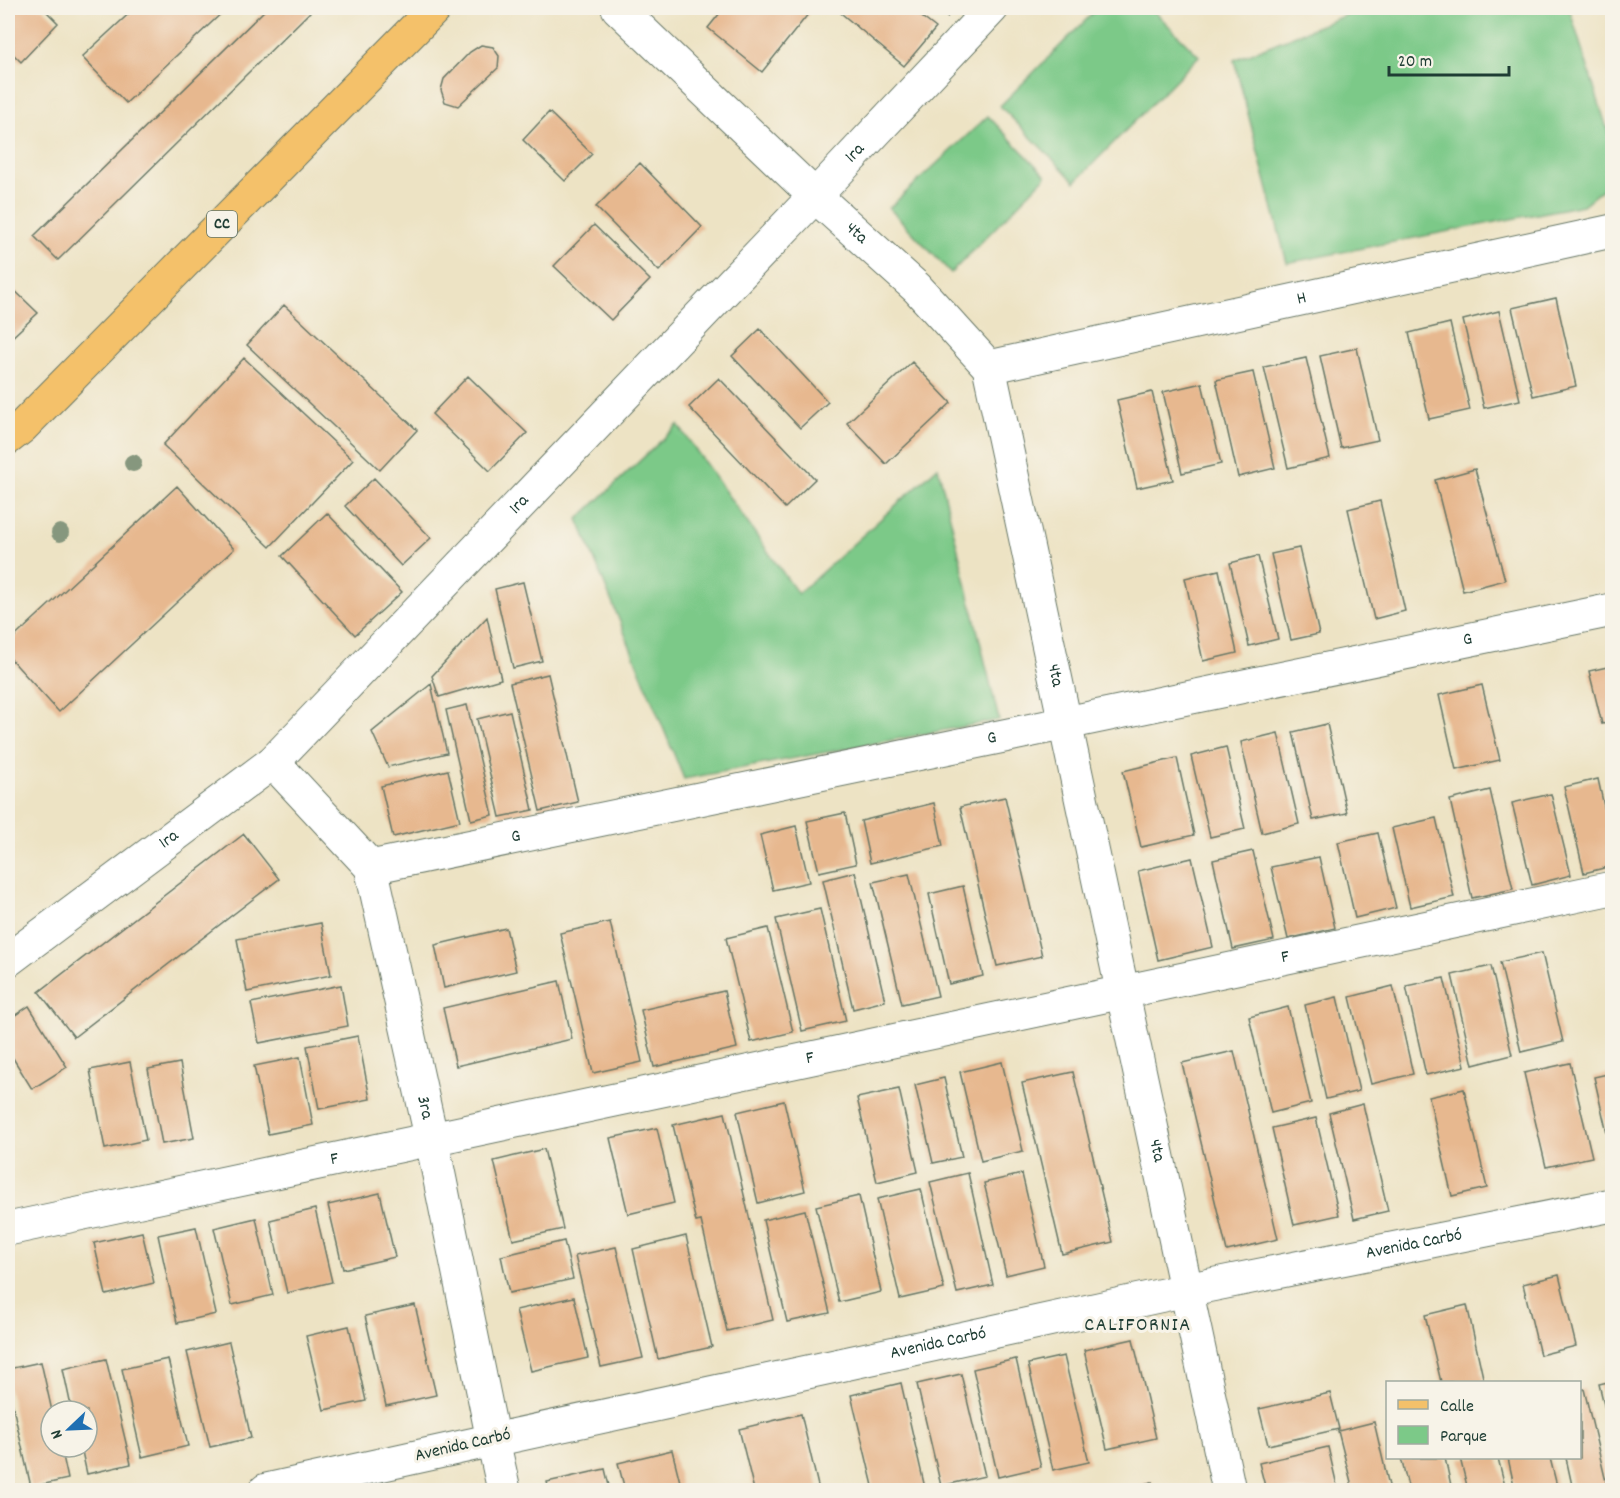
<svg xmlns="http://www.w3.org/2000/svg" width="1620" height="1498" viewBox="0 0 1620 1498" font-family="Dekko,sans-serif">
  <style>
    .green { fill: #7cc988; stroke: #4e835e; stroke-width: 1.5 }
    .building { fill: #e7b88f }
    .lines { fill: none; stroke-linecap: round; stroke-linejoin: round }
    .minor-casing { stroke: #677766; stroke-width: 35 }
    .tertiary-casing { stroke: #677766; stroke-width: 35 }
    .primary-casing { stroke: #677766; stroke-width: 35 }
    .minor { stroke: #fff; stroke-width: 33 }
    .tertiary { stroke: #fff; stroke-width: 33 }
    .primary { stroke: #f4c16a; stroke-width: 33 }
    .tree { fill: #86977e }
    .labels { text-anchor: middle; dominant-baseline: central; stroke-width: 6; stroke-linejoin: round; paint-order: stroke }
    .shield { fill: #f7f3e8; stroke: #60746a; stroke-width: 1.5 }
    .shield-label { font-size: 16px; font-weight: bold; fill: #1f3d34 }
    .street-label { font-size: 18px; fill: #1f3d34; stroke: #f7f3e8 }
    .neighbourhood-label { font-size: 20px; letter-spacing: 1.5px; fill: #1f3d34; stroke: #f7f3e8 }
  </style>
  <rect width="100%" height="100%" fill="#f7f3e8"/>
  <filter id="ink" filterUnits="userSpaceOnUse"><feTurbulence type="fractalNoise" baseFrequency=".0167" numOctaves="2"/><feDisplacementMap in="SourceGraphic" scale="12" xChannelSelector="R" yChannelSelector="G"/><feConvolveMatrix kernelMatrix="1 2 1 2 8 2 1 2 1" color-interpolation-filters="sRGB"/></filter>
  <filter id="wash" filterUnits="userSpaceOnUse"><feTurbulence type="fractalNoise" baseFrequency=".008" numOctaves="4" result="noise"/><feDisplacementMap in="SourceGraphic" scale="24" xChannelSelector="R" yChannelSelector="G"/><feGaussianBlur stdDeviation="1.35" result="paint"/><feColorMatrix in="noise" values="0 0 0 0 0 0 0 0 0 0 0 0 0 0 0 0 0 1.4 0 .05"/><feComposite in="paint" operator="in"/></filter>
  <g filter="url(#wash)">
    <rect width="100%" height="100%" fill="#ede3c4"/>
    <!-- green -->
    <path class="green" d="M1098,8H1151L1199,56L1075,182L1000,106Z
      M1363,8H1569L1612,144L1609,184L1583,205L1287,263L1234,60Z
      M988,116L1046,176L951,273L889,208Z
      M678,425L798,594L938,467L999,720L684,779L578,519Z"/>
    <g id="blocks">
      <!-- building -->
      <path class="building" d="M8,8H43L58,23L21,62L8,49Z
        M135,8H227L126,103L82,57Z
        M267,8H314L58,260L34,236Z
        M724,8H813L762,72L708,28Z
        M837,8H910L936,28L904,66L836,9Z
        M935,8H955L947,17Z
        M481,45L493,47L499,56L498,68L458,106L445,102L441,90L444,79L470,52Z
        M549,112L592,154L565,181L523,140Z
        M640,163L702,227L659,271L596,207Z
        M594,225L650,280L611,320L554,266Z
        M8,284L38,313L8,341Z
        M1556,298L1576,386L1533,396L1512,308Z
        M284,305L417,430L380,470L247,345Z
        M1499,311L1520,400L1484,408L1463,320Z
        M1450,323L1470,410L1429,419L1409,333Z
        M760,329L828,402L800,428L732,356Z
        M1357,348L1378,440L1341,448L1320,356Z
        M244,358L353,460L270,547L163,445Z
        M1306,358L1330,458L1288,468L1264,367Z
        M912,362L951,403L886,464L847,423Z
        M1253,372L1275,468L1238,477L1216,380Z
        M468,376L527,433L490,471L432,414Z
        M719,378L815,479L785,508L689,407Z
        M1202,383L1221,464L1182,473L1163,392Z
        M1152,392L1173,480L1137,488L1117,400Z
        M1475,469L1505,580L1463,591L1435,480Z
        M374,478L431,538L401,566L345,506Z
        M177,486L234,549L59,712L8,656V643Z
        M1380,501L1405,611L1374,619L1348,509Z
        M327,513L402,592L355,635L282,556Z
        M1299,548L1319,634L1291,640L1271,554Z
        M1258,556L1278,639L1249,646L1230,563Z
        M1219,570L1237,653L1203,661L1185,578Z
        M523,582L542,661L513,668L495,589Z
        M487,617L501,679L439,697L432,676Z
        M1612,666V722L1602,724L1589,671Z
        M548,674L578,802L540,811L510,683Z
        M431,684L447,753L388,767L372,732Z
        M1482,685L1500,760L1456,770L1439,695Z
        M467,705L493,815L471,820L446,710Z
        M510,711L533,810L500,817L477,719Z
        M1327,724L1347,813L1313,820L1293,732Z
        M1278,733L1299,824L1262,833L1241,742Z
        M1226,747L1245,829L1210,837L1191,756Z
        M1177,758L1194,835L1141,847L1123,771Z
        M448,770L460,821L393,837L381,786Z
        M1598,779L1612,843V866L1584,873L1564,787Z
        M1490,790L1513,889L1472,898L1450,800Z
        M1551,794L1571,875L1532,885L1512,803Z
        M1005,797L1042,956L997,966L960,807Z
        M934,803L943,846L870,863L861,821Z
        M845,813L856,864L819,872L807,821Z
        M1436,818L1454,897L1410,907L1392,828Z
        M796,826L809,882L773,890L760,835Z
        M1378,833L1396,908L1355,918L1338,842Z
        M244,834L279,879L74,1037L39,992Z
        M1253,851L1274,940L1233,949L1213,860Z
        M1319,857L1335,928L1288,939L1271,867Z
        M1192,858L1213,947L1158,960L1138,871Z
        M855,872L885,1001L853,1009L823,880Z
        M909,874L938,996L902,1004L873,882Z
        M963,886L983,976L949,984L929,894Z
        M820,909L846,1021L802,1031L776,919Z
        M610,922L642,1062L593,1073L560,933Z
        M321,923L331,975L247,992L237,939Z
        M506,928L516,971L444,988L435,945Z
        M768,928L793,1032L751,1042L726,938Z
        M1542,953L1563,1042L1521,1052L1500,962Z
        M1491,966L1512,1055L1473,1065L1452,975Z
        M1444,978L1465,1066L1426,1075L1406,986Z
        M559,981L572,1039L456,1066L443,1008Z
        M341,985L348,1026L259,1043L251,1003Z
        M1393,986L1413,1074L1371,1084L1350,997Z
        M724,991L737,1048L654,1067L641,1010Z
        M1337,997L1359,1091L1326,1099L1305,1005Z
        M29,1006L67,1067L32,1089L8,1050V1020Z
        M1288,1007L1311,1103L1271,1113L1249,1017Z
        M358,1036L370,1099L319,1109L307,1046Z
        M1234,1051L1278,1239L1227,1251L1182,1063Z
        M300,1057L313,1125L268,1134L254,1066Z
        M130,1062L146,1140L105,1149L90,1070Z
        M1002,1062L1023,1151L981,1161L960,1072Z
        M180,1063L194,1138L162,1144L148,1069Z
        M1570,1063L1592,1157L1546,1167L1524,1073Z
        M1073,1072L1113,1242L1062,1254L1022,1083Z
        M1612,1073V1155L1594,1077Z
        M944,1078L962,1157L933,1163L915,1085Z
        M899,1089L918,1172L877,1182L857,1098Z
        M1464,1089L1487,1188L1452,1196L1429,1097Z
        M784,1101L805,1191L758,1203L737,1112Z
        M1363,1104L1388,1211L1354,1219L1329,1113Z
        M725,1113L773,1320L727,1331L701,1221L696,1222L673,1125Z
        M1316,1118L1339,1215L1294,1225L1272,1128Z
        M657,1128L674,1203L628,1214L610,1138Z
        M544,1149L563,1229L513,1240L494,1161Z
        M968,1173L993,1285L957,1293L930,1182Z
        M1022,1174L1044,1266L1006,1275L984,1183Z
        M921,1189L944,1289L900,1299L877,1199Z
        M380,1193L395,1257L343,1269L328,1205Z
        M859,1196L881,1292L839,1302L816,1206Z
        M315,1209L332,1282L287,1293L270,1220Z
        M805,1210L830,1313L787,1322L763,1220Z
        M256,1218L273,1295L232,1305L214,1228Z
        M196,1227L216,1314L177,1323L158,1235Z
        M142,1232L154,1283L106,1295L94,1243Z
        M686,1236L712,1347L658,1359L633,1249Z
        M564,1241L573,1279L509,1293L501,1256Z
        M616,1247L643,1358L601,1367L575,1256Z
        M1559,1275L1576,1346L1540,1355L1523,1284Z
        M574,1297L588,1358L531,1371L516,1310Z
        M415,1305L436,1395L386,1406L365,1316Z
        M1467,1305L1484,1382H1441L1425,1315Z
        M349,1326L366,1401L324,1410L306,1336Z
        M1133,1339L1156,1438L1107,1449L1084,1350Z
        M229,1342L251,1438L210,1447L187,1352Z
        M1064,1356L1089,1462L1053,1470L1028,1364Z
        M106,1359L131,1464L87,1474L81,1447H87V1411H72L63,1369Z
        M168,1359L188,1446L142,1457L122,1369Z
        M1016,1359L1041,1467L998,1477L973,1369Z
        M41,1362L52,1411L51,1447H61L68,1479L31,1487L8,1385V1369Z
        M961,1374L985,1476L941,1486L917,1384Z
        M1612,1381V1438L1599,1384Z
        M901,1383L925,1488L874,1490L851,1395Z
        M1584,1389L1607,1486L1573,1490L1566,1458H1580V1390Z
        M1330,1393L1339,1429L1268,1445L1259,1409Z
        M801,1414L819,1490H754L739,1429Z
        M1374,1422L1390,1490H1353L1338,1431Z
        M1328,1447L1338,1490H1266L1259,1463Z
        M672,1450L682,1490H625L618,1463Z
        M1401,1458H1445L1452,1490H1409Z
        M1460,1458H1498L1506,1490H1468Z
        M1508,1458H1550L1558,1490H1515Z
        M605,1469L610,1490H549L547,1482Z
        M1152,1482L1154,1490H1120Z"/>
    </g>
  </g>
  <g filter="url(#ink)">
    <use href="#blocks" fill-opacity="0" stroke="#677766" stroke-width="1.5"/>
    <g class="lines">
      <!-- minor casing -->
      <g class="minor-casing">
        <g id="minor">
          <path id="s1" d="M618,8L815,196L917,288L989,367L1229,1490"/>
          <path id="s2" d="M989,367L1612,231"/>
          <path id="s3" d="M273,762L371,867L432,1141L493,1440L1186,1290L1612,1205"/>
          <path id="s4" d="M371,867L1612,610"/>
          <path id="s5" d="M8,960L273,762L815,196L992,8"/>
          <path id="s6" d="M8,1229L1612,888"/>
        </g>
      </g>
      <!-- tertiary casing -->
      <g class="tertiary-casing">
        <path id="tertiary" d="M266,1490L493,1440L504,1490"/>
      </g>
      <!-- primary casing -->
      <g class="primary-casing">
        <path id="primary" d="M8,438L22,427L435,8"/>
      </g>
      <!-- minor -->
      <use href="#minor" class="minor"/>
      <!-- tertiary -->
      <use href="#tertiary" class="tertiary"/>
      <!-- primary -->
      <use href="#primary" class="primary"/>
    </g>
    <!-- trees -->
    <g class="tree">
      <circle cx="133" cy="463" r="9"/>
      <circle cx="60" cy="533" r="9"/>
    </g>
  </g>
  <g class="labels">
    <!-- shield labels -->
    <rect class="shield" x="207" y="211" width="30" height="26" rx="4.5"/>
    <g class="shield-label">
      <text x="222" y="224">CC</text>
    </g>
    <!-- street labels -->
    <g class="street-label">
      <text stroke="none"><textPath href="#s5" startOffset="1173">1ra</textPath></text>
      <text stroke="none"><textPath href="#s1" startOffset="328">4ta</textPath></text>
      <text stroke="none"><textPath href="#s2" startOffset="320">H</textPath></text>
      <text stroke="none"><textPath href="#s5" startOffset="687">1ra</textPath></text>
      <text stroke="none"><textPath href="#s4" startOffset="1120">G</textPath></text>
      <text stroke="none"><textPath href="#s1" startOffset="832">4ta</textPath></text>
      <text stroke="none"><textPath href="#s4" startOffset="634">G</textPath></text>
      <text stroke="none"><textPath href="#s4" startOffset="148">G</textPath></text>
      <text stroke="none"><textPath href="#s5" startOffset="201">1ra</textPath></text>
      <text stroke="none"><textPath href="#s6" startOffset="1306">F</textPath></text>
      <text stroke="none"><textPath href="#s6" startOffset="820">F</textPath></text>
      <text stroke="none"><textPath href="#s3" startOffset="390">3ra</textPath></text>
      <text stroke="none"><textPath href="#s1" startOffset="1318">4ta</textPath></text>
      <text stroke="none"><textPath href="#s6" startOffset="334">F</textPath></text>
      <text stroke="none"><textPath href="#s3" startOffset="1671">Avenida Carbó</textPath></text>
      <text stroke="none"><textPath href="#s3" startOffset="1185">Avenida Carbó</textPath></text>
      <text transform="translate(463 1446) rotate(-13)">Avenida Carbó</text>
    </g>
    <!-- neighbourhood labels -->
    <g class="neighbourhood-label">
      <text x="1138" y="1326">CALIFORNIA</text>
    </g>
  </g>
  <!-- margin -->
  <rect width="1620" height="1498" fill="none" stroke="#f7f3e8" stroke-width="30"/>
  <!-- legend -->
  <rect x="1386" y="1381" width="195" height="78" fill="#f7f3e8" stroke="#a1aaa0" stroke-width="1.5"/>
  <rect x="1398" y="1400" width="30" height="9" fill="#f4c16a" stroke="#a1aaa0" stroke-width="1.5"/>
  <text x="1440" y="1411" font-size="18" fill="#1f3d34">Calle</text>
  <rect x="1398" y="1426" width="30" height="18" fill="#7cc988" stroke="#a1aaa0" stroke-width="1.5"/>
  <text x="1440" y="1441" font-size="18" fill="#1f3d34">Parque</text>
  <!-- north arrow -->
  <g transform="translate(69 1429) rotate(247)"><circle r="28" fill="#f7f3e8" stroke="#a1aaa0" stroke-width="1.5"/>
  <path d="M0-4.5L10 22L0 15L-10 22Z" fill="#1f6fb2"/>
  <text y="-9" font-size="16" font-weight="bold" text-anchor="middle" fill="#1f3d34">N</text>
  </g>
  <!-- scale -->
  <path d="M1389 66v9h120v-9" fill="none" stroke="#1f3d34" stroke-width="3"/>
  <text x="1398" y="66" font-size="18" fill="#1f3d34" stroke="#f7f3e8" stroke-width="4.5" paint-order="stroke">20 m</text>
</svg>
